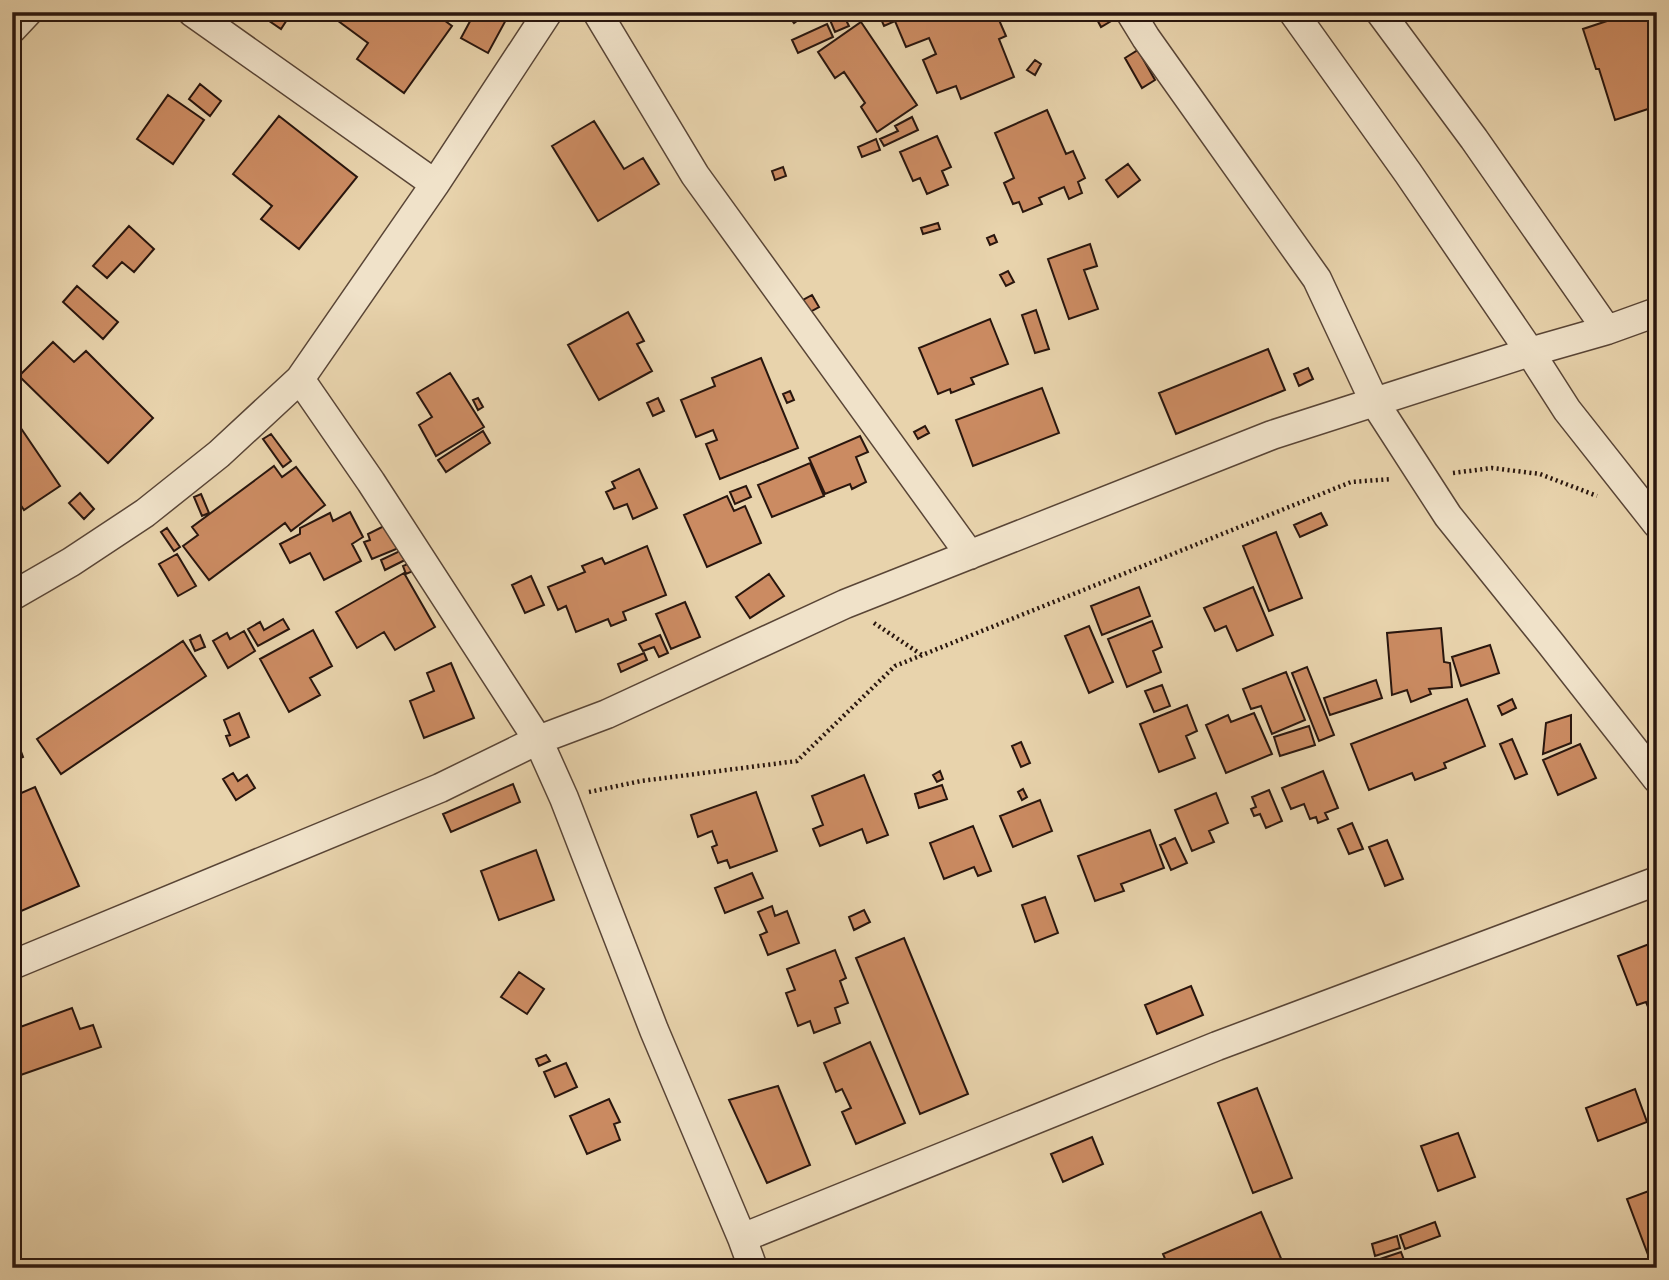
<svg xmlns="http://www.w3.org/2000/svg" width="1669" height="1280" viewBox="0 0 1669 1280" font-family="'IM FELL Great Primer',serif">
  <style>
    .building { fill: #cb8b62; stroke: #29160e; stroke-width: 2 }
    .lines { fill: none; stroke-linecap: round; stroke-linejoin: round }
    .street-casing { stroke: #594536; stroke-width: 31 }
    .path { stroke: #29160e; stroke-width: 4.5; stroke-dasharray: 2 3.5; stroke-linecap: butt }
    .street { stroke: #f0e2c9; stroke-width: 28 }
  </style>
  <rect width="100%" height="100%" fill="#e8d3ac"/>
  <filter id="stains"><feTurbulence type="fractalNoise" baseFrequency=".00286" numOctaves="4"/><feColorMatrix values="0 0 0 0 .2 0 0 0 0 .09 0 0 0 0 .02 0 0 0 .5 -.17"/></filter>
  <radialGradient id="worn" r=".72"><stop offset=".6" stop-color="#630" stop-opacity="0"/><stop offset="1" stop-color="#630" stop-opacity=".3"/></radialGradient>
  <!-- building -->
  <path class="building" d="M256,12H292L281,29Z
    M326,12H433L452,26L404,93L357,59L368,43Z
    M475,12H495L507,18L488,53L461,38Z
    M786,12H809L794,23Z
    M878,12H986L988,16L996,13L1006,36L999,39L1014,77L961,99L956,86L937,93L923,60L936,54L929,38L906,47L895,21L884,26Z
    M1093,12H1108L1113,20L1101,27Z
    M1634,12H1657V106L1615,120L1599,69H1596L1583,29Z
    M843,14L849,26L835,32L830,20Z
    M861,22L917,105L877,132L861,107L865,103L844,72L835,78L818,52Z
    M827,24L833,37L798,53L792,40Z
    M1138,50L1155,80L1142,88L1125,58Z
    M1035,60L1041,64L1035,75L1027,70Z
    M200,84L221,101L210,116L189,99Z
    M168,95L204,120L173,164L137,139Z
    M1047,110L1066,154L1073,151L1085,178L1078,182L1082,193L1069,199L1064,187L1039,198L1042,204L1023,212L1019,202L1013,204L1004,183L1014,178L995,133Z
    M279,116L357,177L299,249L261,219L272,206L233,174Z
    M912,117L918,130L884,146L880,139L898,131L895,126Z
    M594,121L624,169L643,158L659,184L598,221L552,146Z
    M937,136L951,167L942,171L948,185L927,194L920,178L913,181L900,152Z
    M876,139L880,150L862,157L858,147Z
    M1128,164L1140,180L1118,197L1106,180Z
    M783,167L786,176L775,180L772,171Z
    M938,223L940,229L923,234L921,228Z
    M129,226L154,249L134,272L122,262L107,278L93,266Z
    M994,235L997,242L990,245L987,238Z
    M1090,244L1097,266L1084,270L1098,309L1069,319L1048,259Z
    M1008,271L1014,282L1006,286L1000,275Z
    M77,286L118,322L103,339L63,302Z
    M812,295L819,307L810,312L803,300Z
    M1036,310L1049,349L1035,353L1022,315Z
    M628,312L644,341L637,344L652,371L599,400L568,345Z
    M990,319L1008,364L971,378L974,384L951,393L950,389L938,394L919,348Z
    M53,342L74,362L86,351L153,418L108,463L19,376Z
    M1268,349L1285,390L1176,434L1159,393Z
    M761,358L798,448L720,479L706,444L717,440L713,430L696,437L681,400L715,386L712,378Z
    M1308,368L1313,379L1299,386L1294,374Z
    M450,373L484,427L436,456L419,425L432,417L417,393Z
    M1042,388L1059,433L973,466L956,420Z
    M790,391L794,400L787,403L783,394Z
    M478,398L483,407L478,410L473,400Z
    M658,398L664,411L653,416L647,403Z
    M12,415L60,486L24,510L12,492Z
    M925,426L929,433L918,439L914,432Z
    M483,431L490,443L446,472L438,460Z
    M271,434L291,461L283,467L263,439Z
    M860,436L868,452L856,457L866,482L852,489L850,484L825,494L809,458Z
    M810,463L824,496L772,517L758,485Z
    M274,466L282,477L296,467L325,505L291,531L285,523L209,580L183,546L198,535L192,527Z
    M639,469L657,508L633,519L627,504L614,509L606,492L615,488L612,482Z
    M746,486L751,497L735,504L730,492Z
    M80,493L94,509L84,519L69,503Z
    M201,494L209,513L202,516L194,497Z
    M727,496L734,511L745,506L761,543L707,567L684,515Z
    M350,512L363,537L352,544L361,561L324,580L310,553L290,563L280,544L300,534V528L330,513L333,521Z
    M1321,513L1327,525L1300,537L1294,525Z
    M392,522L406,545L372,559L364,542L370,540L368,534Z
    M167,528L180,547L174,551L161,532Z
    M1276,532L1302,598L1269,611L1243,546Z
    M647,546L666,595L623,612L626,620L611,626L608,619L576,632L566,606L558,610L548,587L585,572L582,566L602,558L605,564Z
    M404,549L409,558L385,570L381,560Z
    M177,554L196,586L178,596L159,564Z
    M410,563L413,571L406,574L403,566Z
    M404,573L435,627L395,650L384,632L357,648L336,612Z
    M769,574L784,596L750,618L736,597Z
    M531,576L544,605L525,613L512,585Z
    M1139,587L1150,616L1102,635L1091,606Z
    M1253,587L1273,635L1237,651L1226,626L1215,631L1204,608Z
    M685,602L700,637L671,649L656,614Z
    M283,619L289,629L258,646L248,629L260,622L264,630Z
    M1152,621L1162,647L1153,651L1161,672L1127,687L1108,639Z
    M1089,626L1113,682L1089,693L1065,636Z
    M1441,628L1444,662L1450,663L1452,687L1429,689L1431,694L1411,702L1407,690L1392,695L1387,633Z
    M313,630L332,666L310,678L320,695L289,712L260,659Z
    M244,631L255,651L228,668L213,641L227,633L230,639Z
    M200,635L205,647L195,651L190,640Z
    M660,635L668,653L659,657L654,647L643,651L639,644Z
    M183,641L206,676L61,774L37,739Z
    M1490,645L1499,673L1461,686L1452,657Z
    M644,653L647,660L621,672L618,664Z
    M451,663L474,718L424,738L410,701L434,691L427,673Z
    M1307,667L1334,735L1319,741L1292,673Z
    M1286,672L1305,720L1272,734L1261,706L1251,709L1243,689Z
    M1376,680L1382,698L1330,715L1324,698Z
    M1162,685L1170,706L1154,712L1145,691Z
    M1467,699L1485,746L1444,763L1446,768L1415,780L1412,773L1369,790L1351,744Z
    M1512,699L1516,708L1502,715L1498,706Z
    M1187,705L1197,731L1186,736L1195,758L1159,772L1140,724Z
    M239,713L249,737L230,746L226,736L230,735L224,720Z
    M1254,713L1272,754L1226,773L1206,725L1228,715L1231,722Z
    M1571,715V743L1543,754L1546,723Z
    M1309,726L1315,745L1280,756L1274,737Z
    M12,727L23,757L12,762Z
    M1512,739L1527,774L1515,779L1500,744Z
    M1021,742L1030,763L1021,767L1012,746Z
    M1580,744L1596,778L1558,795L1543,760Z
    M940,771L943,779L937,782L933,775Z
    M1323,771L1338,808L1325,813L1328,819L1318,823L1316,817L1310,819L1304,804L1291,809L1282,788Z
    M233,773L238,781L247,775L255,788L236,800L223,779Z
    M864,775L888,835L867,843L862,829L820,846L813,829L823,825L812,796Z
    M513,784L520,802L451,832L443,814Z
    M942,785L947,799L919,808L915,794Z
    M35,787L79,886L12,915V797Z
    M1023,789L1027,797L1022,800L1018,792Z
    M1269,790L1282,821L1266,828L1260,814L1254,816L1251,809L1256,807L1252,797Z
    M756,792L777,851L730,868L727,860L718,863L712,847L717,845L712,831L698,837L691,815Z
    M1216,793L1228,823L1209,831L1214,842L1192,851L1175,810Z
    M1040,800L1052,831L1013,847L1000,816Z
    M1352,823L1363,849L1349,854L1338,829Z
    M973,826L991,871L978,876L974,867L944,879L930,843Z
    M1150,830L1164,868L1121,884L1124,891L1095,901L1078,856Z
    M1175,838L1187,863L1171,870L1160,845Z
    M1387,840L1403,879L1385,886L1369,847Z
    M536,850L554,900L499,920L481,871Z
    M752,873L763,898L725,913L715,888Z
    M1045,897L1058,933L1035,942L1022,905Z
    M772,906L775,916L787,911L799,943L768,955L760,935L767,932L758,912Z
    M864,910L870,922L854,930L849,917Z
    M904,938L968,1094L920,1114L856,958Z
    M1657,941V1028L1646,1002L1637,1005L1618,956Z
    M835,950L846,978L840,981L848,1003L835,1008L840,1023L814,1033L810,1021L798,1026L786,993L795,990L787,969Z
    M519,972L544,989L527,1014L501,997Z
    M1191,986L1203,1015L1157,1034L1145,1005Z
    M72,1008L80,1029L93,1025L101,1047L12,1078V1030Z
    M870,1042L905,1123L856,1144L842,1112L851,1108L842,1089L836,1092L824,1063Z
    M546,1055L550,1061L539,1066L536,1059Z
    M566,1063L577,1087L555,1097L544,1072Z
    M778,1086L810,1165L767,1183L729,1100Z
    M1257,1088L1292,1178L1253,1193L1218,1103Z
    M1635,1089L1647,1122L1598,1141L1586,1108Z
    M609,1099L620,1122L614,1124L620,1140L587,1154L570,1116Z
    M1458,1133L1475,1177L1438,1191L1421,1146Z
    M1092,1137L1103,1164L1063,1182L1051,1154Z
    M1657,1188V1268H1653L1627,1199Z
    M1261,1212L1283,1263L1273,1268H1169L1163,1254Z
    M1435,1222L1440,1236L1405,1249L1400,1235Z
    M1397,1236L1400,1248L1375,1256L1372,1244Z
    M1401,1252L1407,1268H1363L1362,1265Z"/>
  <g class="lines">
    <!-- street casing -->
    <g class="street-casing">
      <path id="street" d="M192,12L435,184
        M597,12L695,175L970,555
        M1130,12L1146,38L1317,279L1375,403L1448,516L1551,644L1657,779
        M1293,12L1408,173L1530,352L1607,330L1657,312
        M1380,12L1474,139L1607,330
        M12,29L28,12
        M300,379L371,482L538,740L564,798L654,1030L742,1238L753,1268
        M12,596L71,562L145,513L219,454L300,379L435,184L548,12
        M12,965L440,788L538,740L607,714L845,604L1272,435L1530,352L1567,410L1657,524
        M742,1238L1217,1046L1657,881"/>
    </g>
    <!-- path -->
    <path class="path" d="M1453,473L1492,468L1540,474L1597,496
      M874,623L922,655
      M589,792L641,781L797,761L895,666L1351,482L1392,479"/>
    <!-- street -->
    <use href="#street" class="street"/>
  </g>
  <!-- margin -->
  <rect width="1669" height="1280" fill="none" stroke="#e8d3ac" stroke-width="42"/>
  <rect x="14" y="14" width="1641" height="1252" fill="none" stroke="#29160e" stroke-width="3.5"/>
  <rect x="21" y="21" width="1627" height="1238" fill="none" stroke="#29160e" stroke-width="2"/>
  <rect width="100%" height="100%" filter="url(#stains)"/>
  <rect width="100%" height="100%" fill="url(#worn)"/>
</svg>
